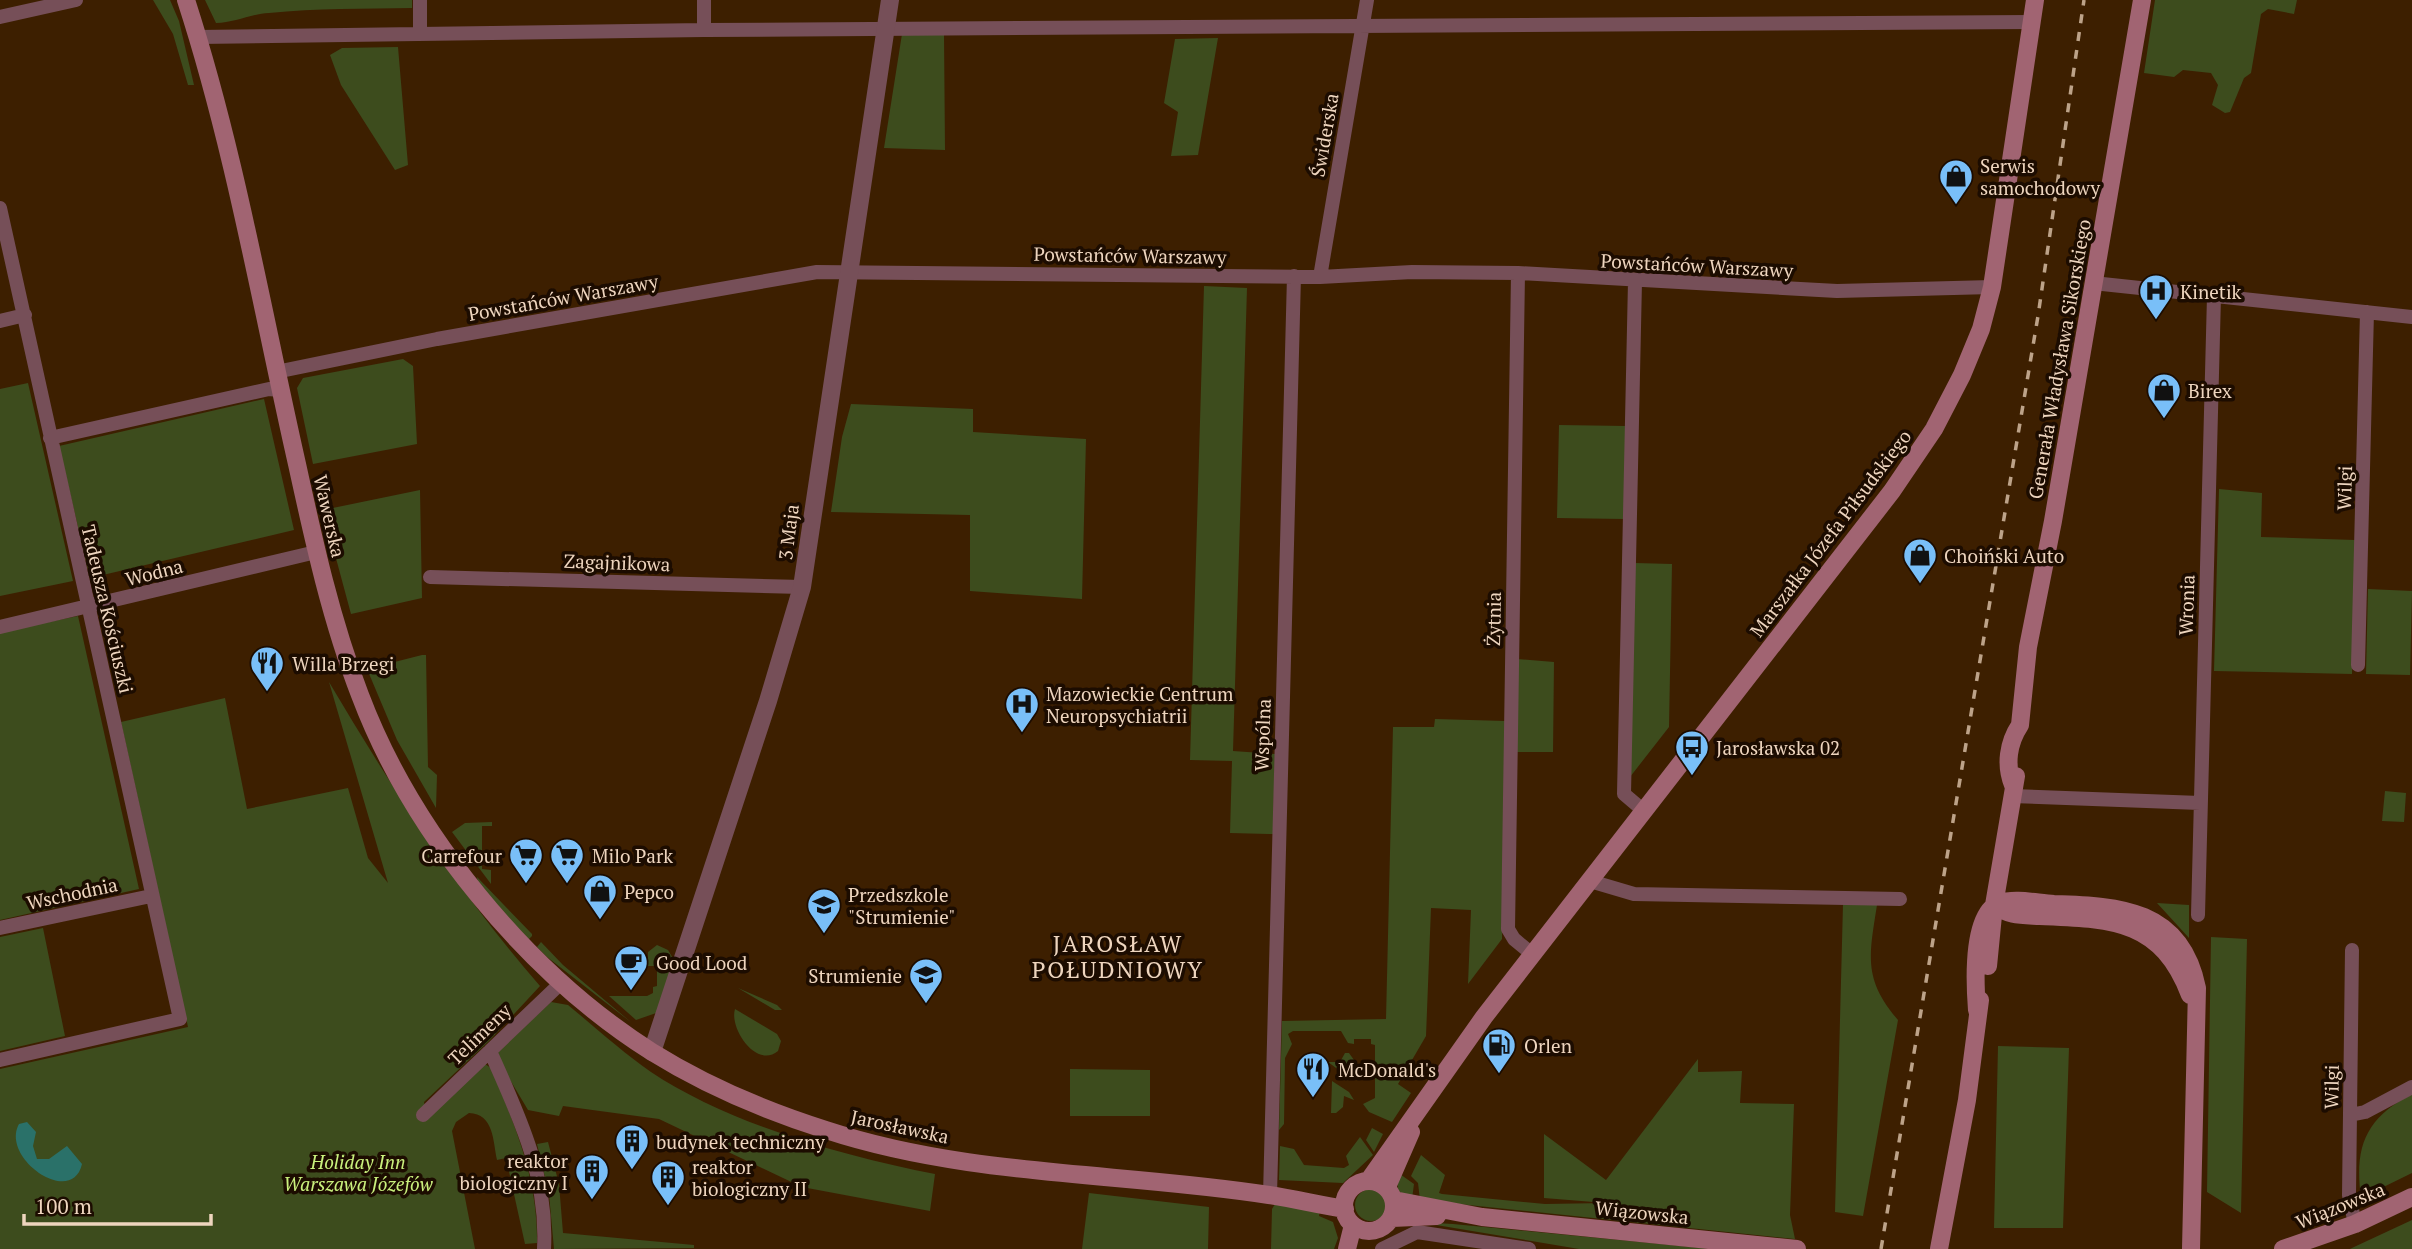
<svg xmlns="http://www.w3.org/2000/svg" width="2412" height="1249" viewBox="0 0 2412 1249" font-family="'PT Serif',serif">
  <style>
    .green { fill: #3d4c1d }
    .water { fill: #2a7169 }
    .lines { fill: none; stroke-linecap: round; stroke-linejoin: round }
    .minor { stroke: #764f58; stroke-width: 14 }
    .tertiary { stroke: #764f58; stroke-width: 18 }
    .secondary { stroke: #a16472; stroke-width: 18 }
    .rail { stroke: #bda389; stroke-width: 3.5; stroke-dasharray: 9 9; stroke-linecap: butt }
    .labels { text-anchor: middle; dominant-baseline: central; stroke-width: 7; stroke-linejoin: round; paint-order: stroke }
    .street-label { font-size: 19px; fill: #eed5be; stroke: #1c0c00 }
    .poi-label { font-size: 19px; fill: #eed5be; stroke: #1c0c00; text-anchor: start }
    .park-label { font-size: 19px; font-style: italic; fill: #caf17d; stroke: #1c0c00 }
    .quarter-label { font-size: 23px; letter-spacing: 2px; fill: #eed5be; stroke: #1c0c00 }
  </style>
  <rect width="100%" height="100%" fill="#3d1f00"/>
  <!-- green -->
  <path class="green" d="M153,0H170L179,21L194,85H188L173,34Z
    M205,0H412V8C364,9 316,8 269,13C250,14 234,23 216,23Z
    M2155,0H2297L2294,14L2268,9L2261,14L2251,73L2244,78L2230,112L2225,113L2212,105L2218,85L2211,73L2183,70L2174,77L2144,73Z
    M902,34L944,35L945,150L884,148Z
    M1218,38L1198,155L1171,156L1178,112L1164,103L1175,39Z
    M398,47L408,165L395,170L341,85L330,55L342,48Z
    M1204,286L1247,288L1233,751L1275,754L1273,834H1269L1230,833L1232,761L1190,760Z
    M403,359L413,366L417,444L313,464L297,388L303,378Z
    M28,383L73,581L0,596V389Z
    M264,399L294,530L90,578L59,446Z
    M851,404L973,409V432L1086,439L1082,599L970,591V515L831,512L842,437Z
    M1559,425L1626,426L1625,519L1557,518Z
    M2219,489L2262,493L2261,537L2355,540L2352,674L2214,671Z
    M420,490L422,598L351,614L323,510Z
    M1635,563L1672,564L1669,727L1630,777Z
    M2368,589L2412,591L2410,675L2366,674Z
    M78,616L139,889L0,920V632Z
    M422,655H426L428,767L437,775L436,808L397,740L367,669Z
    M1517,659L1554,662L1553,752H1515Z
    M329,682C392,788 458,892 540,986L489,1041L424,1102L427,1116L485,1064L491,1068C515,1125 538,1179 537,1243L525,1244L506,1158L497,1160C493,1141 494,1114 469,1113L456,1122L452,1131L475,1249H0V1069L188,1027L121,722L225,698L247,809L348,788L368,858L388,883Z
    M1435,719L1505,721L1502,939L1468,984L1471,910L1431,908L1426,1036L1398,1084L1411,1093L1392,1122L1369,1112L1363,1104L1375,1098V1045L1371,1044V1039H1354V1044L1348,1043L1341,1031H1293L1288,1034L1292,1044L1285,1058L1284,1124L1279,1130L1282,1021L1386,1019L1393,727H1434Z
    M2385,791L2406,793L2404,822L2382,821Z
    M492,822V826H482V869L491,870V884L452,832L465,823Z
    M477,877L532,934V936L528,940L478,883Z
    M2157,903L2189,905V938Z
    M1843,904L1877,905C1869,956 1863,979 1898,1020L1863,1216L1835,1212Z
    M43,928L65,1036L0,1051V937Z
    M2211,937L2247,939L2241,1213L2207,1192Z
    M541,942L563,965L632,1023L547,957L537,947Z
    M657,945L668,950L674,960L659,1012L636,1020L609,996H647L653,993V987L657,986V966H648V952Z
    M738,988L777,1005L782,1010H775Z
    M551,1002L568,1005C595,1027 622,1052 651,1072C727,1123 845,1157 935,1174L930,1211L802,1187L659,1119L563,1106L559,1116L528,1110L500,1063L498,1052Z
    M735,1009L777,1034L781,1041L778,1051C756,1069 729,1028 735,1009Z
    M1998,1046L2069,1048L2063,1228H1994Z
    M1345,1053H1349L1354,1060L1351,1079L1328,1062H1340Z
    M1698,1059V1072L1742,1071L1740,1103L1794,1104L1790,1215L1795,1239L1420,1200L1418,1183L1411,1176L1421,1155L1445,1175L1439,1193L1442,1194L1545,1204L1606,1203L1544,1198V1134L1606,1180Z
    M1070,1069L1150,1070V1116H1070Z
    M1332,1081L1349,1092L1354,1100L1344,1096L1343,1107L1336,1113H1331Z
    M2412,1094V1173L2361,1198C2354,1146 2366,1118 2412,1094Z
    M1372,1128L1383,1134L1374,1152L1366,1140Z
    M1360,1137L1373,1155L1343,1183L1279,1180L1280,1146L1294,1149L1304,1165L1344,1168L1349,1165L1346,1156Z
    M548,1142L559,1184L563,1233L694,1245V1248L554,1249L549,1194L537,1144Z
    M1397,1172L1414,1184L1412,1199L1398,1191Z
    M1355 1205a16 16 0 1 1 32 0a16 16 0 1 1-32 0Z
    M1089,1193L1209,1207L1208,1249H1082Z
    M1275,1204L1320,1210L1319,1216L1333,1222L1338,1238L1334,1249H1271L1272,1209Z
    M2412,1220V1249H2350L2354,1247Z
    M1418,1222L1453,1224L1712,1249H1579Z"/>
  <!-- water -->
  <path class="water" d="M27,1122L36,1132L33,1146L37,1159H49L67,1146L82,1164C72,1208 0,1158 19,1124Z"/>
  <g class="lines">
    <!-- minor -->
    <path class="minor" d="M420,0V34
      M0,17L76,0
      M704,30V0
      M198,37L704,30L2031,22
      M0,208L180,1019L0,1060
      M1518,273L1508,929L1514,939L1532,954
      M1320,277L1367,0
      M1635,281L1624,794L1644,811
      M2093,283L2412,317
      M0,321L25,315
      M276,372L437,339L817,272L1320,277L1412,272L1518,273L1837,291L1992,287
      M50,438L269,389L279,390
      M430,577L802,587
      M0,627L316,552
      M2358,665L2367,312
      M2011,796L2200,803
      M1590,881L1634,894L1900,899
      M2198,915L2214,296
      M0,928L151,896
      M2352,950L2349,1195L2355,1224
      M490,1051C519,1116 548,1176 544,1249
      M423,1115L562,982
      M2350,1115L2365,1112L2412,1087
      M1270,1195L1294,276
      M1382,1249L1417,1232L1529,1249"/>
    <!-- tertiary -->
    <path class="tertiary" d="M652,1052L768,701L802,587L890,0"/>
    <!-- secondary -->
    <path class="secondary" d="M186,0C235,151 262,310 297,464C314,542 331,620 360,695C412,833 527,973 652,1052C705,1085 766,1111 826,1130C969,1177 1122,1172 1269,1195C1295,1199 1320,1205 1345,1209
      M2013,785C2005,765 2008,743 2020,725L2028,647L2053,521L2142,0
      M1994,905C2008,916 2023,915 2040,916C2112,919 2161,919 2190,995
      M1988,966L1994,905L2016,776
      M1977,1010C1975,984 1971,915 1999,903C2016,898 2036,903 2054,904C2120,906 2181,909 2197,988L2191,1249
      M1369,1180L1484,1017L1892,491L1934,429L1962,375L1981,329L1992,287L2035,0
      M1344 1206a25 25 0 1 1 50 0a25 25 0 1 1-50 0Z
      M1387,1187L1411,1132
      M1394,1200L1482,1217L1797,1249
      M1392,1218L1437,1216
      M1347,1249L1353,1225
      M1939,1249L1967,1100L1980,1000
      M2283,1249L2355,1224L2412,1197"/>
    <!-- rail -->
    <path class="rail" d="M1881,1249L2038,316L2084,0"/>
  </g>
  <!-- icons -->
  <defs>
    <g id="shop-pin" transform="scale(1.75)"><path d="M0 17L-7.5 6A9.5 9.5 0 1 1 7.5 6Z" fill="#79bff8" stroke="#1c0c00"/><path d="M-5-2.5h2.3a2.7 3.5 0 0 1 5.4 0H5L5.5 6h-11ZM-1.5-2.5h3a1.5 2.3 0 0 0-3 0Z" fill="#111"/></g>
    <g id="hospital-pin" transform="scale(1.75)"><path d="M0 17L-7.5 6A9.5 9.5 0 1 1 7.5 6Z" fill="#79bff8" stroke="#1c0c00"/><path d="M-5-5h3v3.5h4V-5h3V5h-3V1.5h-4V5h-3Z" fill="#111"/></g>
    <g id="restaurant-pin" transform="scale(1.75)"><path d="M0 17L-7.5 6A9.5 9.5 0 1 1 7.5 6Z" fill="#79bff8" stroke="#1c0c00"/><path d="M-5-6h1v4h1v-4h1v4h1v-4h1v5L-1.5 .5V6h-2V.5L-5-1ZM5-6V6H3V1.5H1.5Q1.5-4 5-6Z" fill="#111"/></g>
    <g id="bus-pin" transform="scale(1.75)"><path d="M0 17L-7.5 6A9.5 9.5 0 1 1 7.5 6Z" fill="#79bff8" stroke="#1c0c00"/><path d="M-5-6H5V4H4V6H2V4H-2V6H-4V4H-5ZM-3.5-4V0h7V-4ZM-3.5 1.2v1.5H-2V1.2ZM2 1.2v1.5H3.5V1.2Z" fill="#111"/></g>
    <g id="supermarket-pin" transform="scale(1.75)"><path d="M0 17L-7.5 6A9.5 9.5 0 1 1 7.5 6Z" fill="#79bff8" stroke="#1c0c00"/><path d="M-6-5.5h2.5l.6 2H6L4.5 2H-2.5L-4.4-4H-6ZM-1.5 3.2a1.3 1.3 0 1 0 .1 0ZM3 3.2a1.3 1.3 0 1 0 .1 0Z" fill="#111"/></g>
    <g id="school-pin" transform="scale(1.75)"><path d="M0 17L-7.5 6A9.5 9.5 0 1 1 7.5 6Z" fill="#79bff8" stroke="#1c0c00"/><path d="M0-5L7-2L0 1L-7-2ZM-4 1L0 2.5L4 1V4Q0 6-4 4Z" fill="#111"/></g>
    <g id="cafe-pin" transform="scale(1.75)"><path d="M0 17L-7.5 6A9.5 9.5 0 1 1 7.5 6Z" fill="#79bff8" stroke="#1c0c00"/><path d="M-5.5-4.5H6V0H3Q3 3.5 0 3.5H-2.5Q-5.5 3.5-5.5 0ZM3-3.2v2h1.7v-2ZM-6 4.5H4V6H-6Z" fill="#111"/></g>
    <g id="fuel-pin" transform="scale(1.75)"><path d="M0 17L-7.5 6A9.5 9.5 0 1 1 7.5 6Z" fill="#79bff8" stroke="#1c0c00"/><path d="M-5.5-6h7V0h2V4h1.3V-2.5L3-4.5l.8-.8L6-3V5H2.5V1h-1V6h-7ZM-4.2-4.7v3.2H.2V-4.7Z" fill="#111"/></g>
    <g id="building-pin" transform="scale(1.75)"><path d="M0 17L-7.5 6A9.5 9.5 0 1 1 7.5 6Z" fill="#79bff8" stroke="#1c0c00"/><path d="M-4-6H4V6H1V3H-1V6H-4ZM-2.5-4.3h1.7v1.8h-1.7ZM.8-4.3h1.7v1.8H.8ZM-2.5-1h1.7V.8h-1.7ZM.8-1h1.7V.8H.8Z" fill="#111"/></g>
  </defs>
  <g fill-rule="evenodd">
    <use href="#shop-pin" x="1956" y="176"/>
    <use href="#hospital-pin" x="2156" y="291"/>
    <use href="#shop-pin" x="2164" y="390"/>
    <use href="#shop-pin" x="1920" y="555"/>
    <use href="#restaurant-pin" x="267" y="663"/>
    <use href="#hospital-pin" x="1022" y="704"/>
    <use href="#bus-pin" x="1692" y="747"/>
    <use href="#supermarket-pin" x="526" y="855"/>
    <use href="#supermarket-pin" x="567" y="855"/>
    <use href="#shop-pin" x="600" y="891"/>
    <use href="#school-pin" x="824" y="905"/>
    <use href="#cafe-pin" x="631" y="962"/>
    <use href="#school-pin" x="926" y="975"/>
    <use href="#fuel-pin" x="1499" y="1045"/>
    <use href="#restaurant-pin" x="1313" y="1069"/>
    <use href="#building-pin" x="632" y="1141"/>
    <use href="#building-pin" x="592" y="1171"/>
    <use href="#building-pin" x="668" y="1177"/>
  </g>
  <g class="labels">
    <!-- street labels -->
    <g class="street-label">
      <text transform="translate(1324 135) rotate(-80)">Świderska</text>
      <text transform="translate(1130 255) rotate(1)">Powstańców Warszawy</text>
      <text transform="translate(1697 265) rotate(3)">Powstańców Warszawy</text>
      <text transform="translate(563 297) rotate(-10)">Powstańców Warszawy</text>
      <text transform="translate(2059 359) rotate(-80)">Generała Władysława Sikorskiego</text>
      <text transform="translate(2344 488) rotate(-88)">Wilgi</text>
      <text transform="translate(330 516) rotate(77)">Wawerska</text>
      <text transform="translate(788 532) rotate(-83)">3 Maja</text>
      <text transform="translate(1830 533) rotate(-53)">Marszałka Józefa Piłsudskiego</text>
      <text transform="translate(617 562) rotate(2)">Zagajnikowa</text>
      <text transform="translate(154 572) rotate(-14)">Wodna</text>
      <text transform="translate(2186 605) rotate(-88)">Wronia</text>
      <text transform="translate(108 609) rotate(77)">Tadeusza Kościuszki</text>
      <text transform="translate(1493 619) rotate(-89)">Żytnia</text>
      <text transform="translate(1262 735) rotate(-88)">Wspólna</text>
      <text transform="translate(72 893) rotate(-12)">Wschodnia</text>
      <text transform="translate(479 1034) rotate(-44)">Telimeny</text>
      <text transform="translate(2331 1087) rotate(-89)">Wilgi</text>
      <text transform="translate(900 1126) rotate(12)">Jarosławska</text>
      <text transform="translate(2340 1205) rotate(-22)">Wiązowska</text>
      <text transform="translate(1642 1212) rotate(6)">Wiązowska</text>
    </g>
    <!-- poi labels -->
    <g class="poi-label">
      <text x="1980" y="165">Serwis<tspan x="1980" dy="22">samochodowy</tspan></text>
      <text x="2180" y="291">Kinetik</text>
      <text x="2188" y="390">Birex</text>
      <text x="1944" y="555">Choiński Auto</text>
      <text x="292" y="663">Willa Brzegi</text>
      <text x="1046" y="693">Mazowieckie Centrum<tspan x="1046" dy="22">Neuropsychiatrii</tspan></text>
      <text x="1716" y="747">Jarosławska 02</text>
      <text x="502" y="855" text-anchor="end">Carrefour</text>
      <text x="592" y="855">Milo Park</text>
      <text x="624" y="891">Pepco</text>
      <text x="848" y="894">Przedszkole<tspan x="848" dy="22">"Strumienie"</tspan></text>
      <text x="656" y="962">Good Lood</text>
      <text x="902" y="975" text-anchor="end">Strumienie</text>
      <text x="1524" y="1045">Orlen</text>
      <text x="1338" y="1069">McDonald's</text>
      <text x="656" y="1141">budynek techniczny</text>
      <text x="568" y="1160" text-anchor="end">reaktor<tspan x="568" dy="22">biologiczny I</tspan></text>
      <text x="692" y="1166">reaktor<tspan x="692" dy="22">biologiczny II</tspan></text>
    </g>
    <!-- park labels -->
    <g class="park-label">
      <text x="358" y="1161">Holiday Inn<tspan x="358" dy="22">Warszawa Józefów</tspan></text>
    </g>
    <!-- quarter labels -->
    <g class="quarter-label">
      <text x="1118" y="943">JAROSŁAW<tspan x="1118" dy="26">POŁUDNIOWY</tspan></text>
    </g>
  </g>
  <!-- scale -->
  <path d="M24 1214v10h187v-10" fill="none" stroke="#eed5be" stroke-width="3.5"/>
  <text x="35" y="1214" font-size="21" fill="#eed5be" stroke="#1c0c00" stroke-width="5" paint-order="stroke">100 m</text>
</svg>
